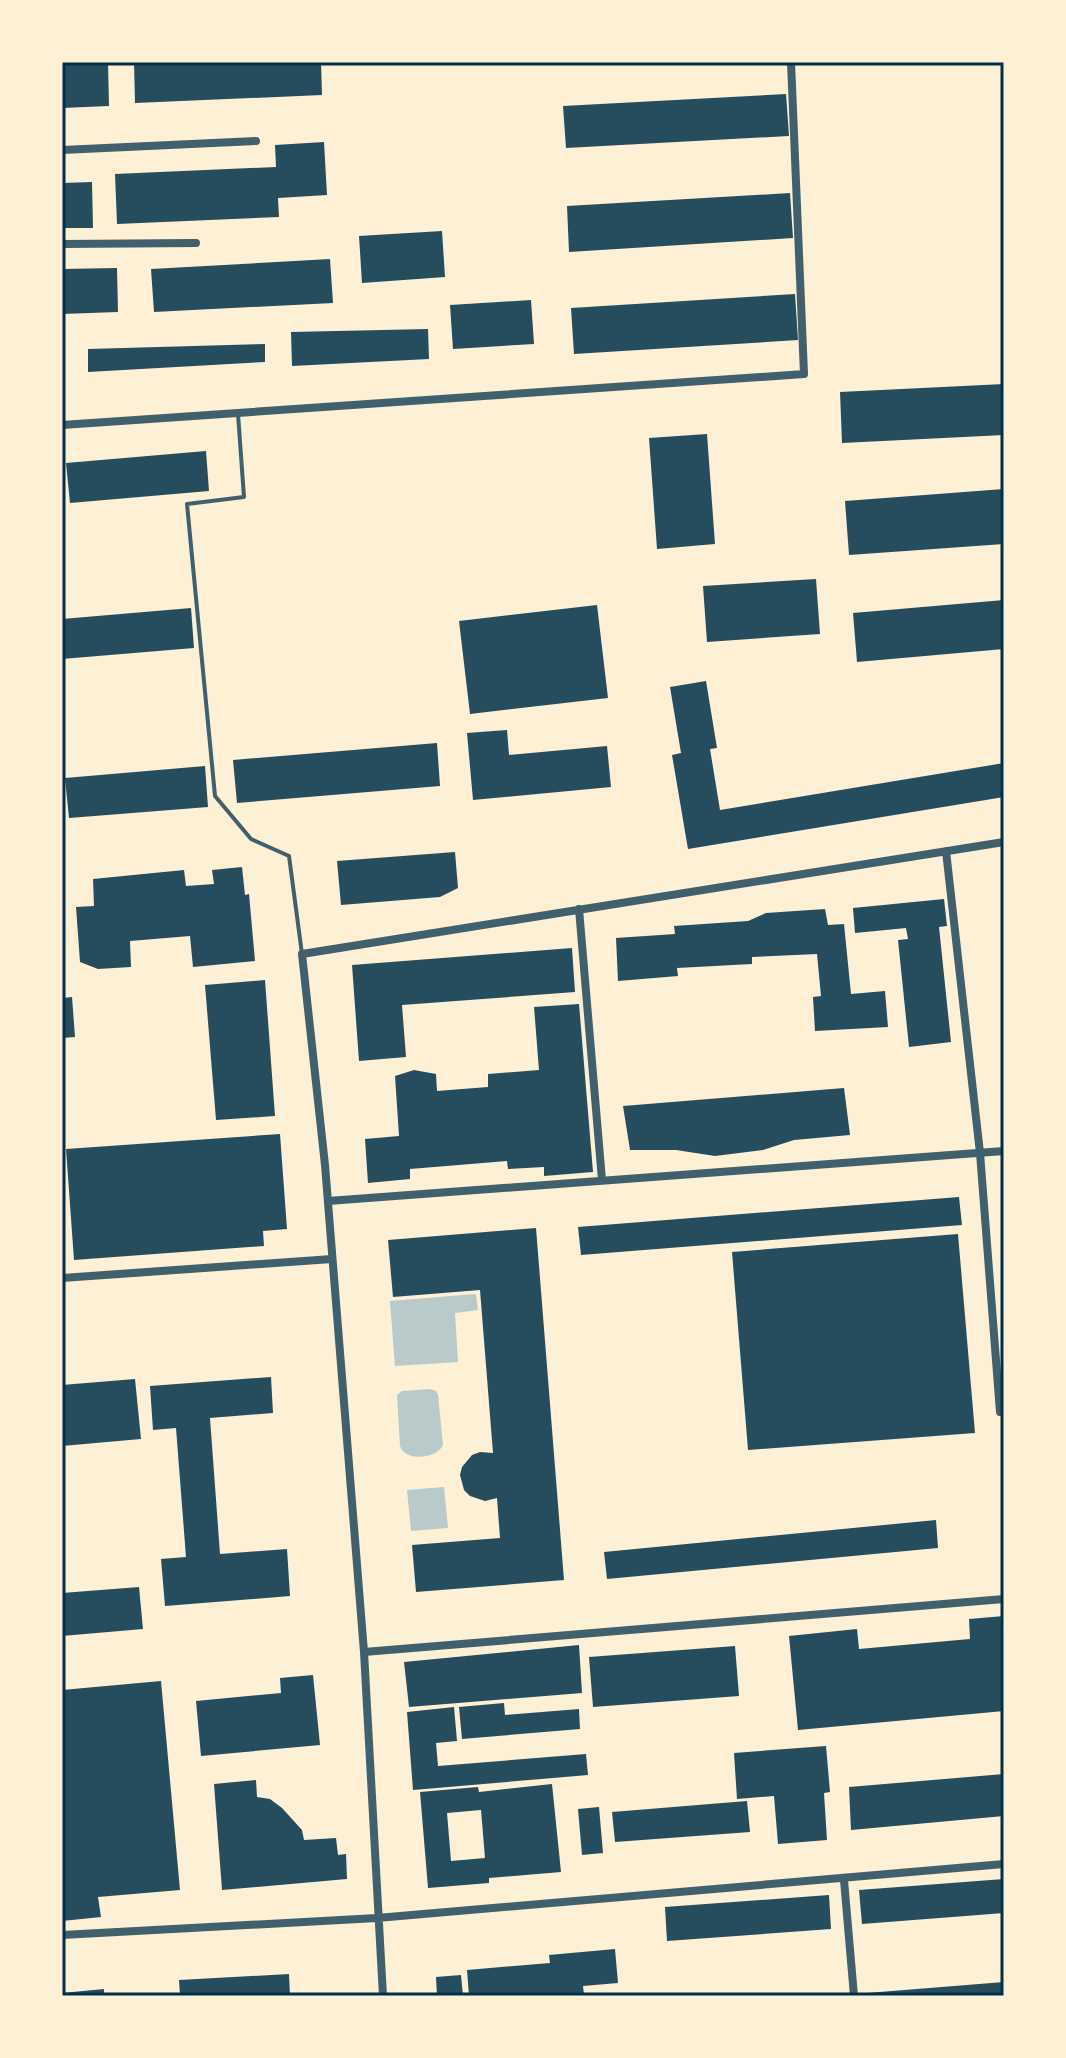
<svg xmlns="http://www.w3.org/2000/svg" width="1066" height="2058" viewBox="0 0 1066 2058" font-family="Helvetica,sans-serif">
  <style>
    .green { fill: #b9caca }
    .building { fill: #264d5e; fill-rule: evenodd }
    .lines { fill: none; stroke-linecap: round; stroke-linejoin: round }
    .service { stroke: #3f606c; stroke-width: 4 }
    .minor { stroke: #3f606c; stroke-width: 8 }
    .neatline { fill: none; stroke: #003049; stroke-width: 3 }
  </style>
  <rect width="100%" height="100%" fill="#fdf0d5"/>
  <!-- green -->
  <path class="green" d="M476,1294L478,1310L455,1313L458,1362L395,1366L390,1301Z
    M430,1389L436,1391L438,1395L443,1445C437,1459 405,1462 400,1446L397,1395L402,1391Z
    M444,1487L448,1528L411,1531L407,1490Z"/>
  <!-- building -->
  <path class="building" d="M62,62H108L109,106L62,108Z
    M134,62H321L322,95L135,103Z
    M786,94L789,136L566,148L563,106Z
    M324,142L327,195L278,198L279,217L117,224L115,174L276,167L275,145Z
    M92,182L93,228H62V183Z
    M790,193L793,238L569,252L567,206Z
    M442,231L445,277L362,283L359,236Z
    M330,259L333,303L154,312L151,269Z
    M117,268L118,312L62,314V269Z
    M795,294L798,340L574,354L571,308Z
    M531,300L534,344L453,349L450,305Z
    M428,329L429,359L292,366L291,332Z
    M265,344V362L88,372V349Z
    M62,352H65V376H62Z
    M1004,384V435L842,443L840,392Z
    M707,434L715,544L657,549L649,438Z
    M206,451L209,491L70,503L66,463Z
    M1004,489V544L849,555L845,501Z
    M816,579L820,634L707,642L703,586Z
    M1004,600V649L857,662L853,613Z
    M597,605L608,698L470,714L459,621Z
    M191,608L194,648L62,659V619Z
    M706,681L717,748L710,749L720,810L1004,763V797L688,849L672,755L681,753L670,687Z
    M507,730L509,755L607,746L611,787L473,800L467,733Z
    M437,743L440,786L237,803L233,760Z
    M205,766L208,807L69,818L65,778Z
    M455,852L458,888L440,897L341,905L337,861Z
    M242,867L245,895L249,894L255,961L193,967L190,936L130,941L131,967L98,969L80,962L76,907L94,906L93,879L184,870L186,886L214,884L212,870Z
    M944,899L947,926L939,927L951,1042L909,1047L898,940L908,939L906,928L855,933L853,908Z
    M825,909L828,925L844,924L851,994L885,991L888,1027L815,1031L813,997L821,996L817,954L752,957V964L677,968L678,976L618,981L616,938L675,934L674,926L748,921L766,913Z
    M572,948L575,992L402,1005L406,1057L359,1061L352,965Z
    M265,980L275,1116L216,1120L205,985Z
    M72,997L75,1037L62,1038V998Z
    M579,1004L593,1172L544,1176V1167L508,1169L507,1161L410,1169V1179L368,1183L365,1139L399,1136L395,1076L414,1070L436,1074L437,1091L488,1087V1074L539,1070L534,1007Z
    M844,1088L850,1135L794,1140L763,1150L715,1156L676,1150H630L623,1106Z
    M280,1134L287,1229L263,1231L264,1246L74,1260L66,1149Z
    M959,1197L962,1225L581,1255L578,1227Z
    M536,1228L564,1580L416,1592L412,1545L500,1538L497,1498L485,1501L470,1496L464,1490L460,1475L462,1467L472,1455L480,1452L493,1453L480,1290L393,1297L388,1240Z
    M958,1234L975,1433L748,1450L732,1252Z
    M271,1377L273,1413L210,1418L220,1554L287,1549L290,1596L165,1606L161,1559L186,1557L176,1428L153,1430L150,1386Z
    M135,1379L141,1439L62,1446V1385Z
    M936,1520L938,1548L607,1579L604,1552Z
    M139,1587L143,1629L62,1636V1593Z
    M1004,1616V1711L798,1730L789,1636L857,1629L859,1649L970,1639L969,1619Z
    M579,1645L582,1693L409,1707L404,1662Z
    M735,1646L739,1696L593,1707L589,1657Z
    M313,1675L320,1745L201,1756L196,1701L281,1693L280,1678Z
    M161,1681L180,1890L98,1897L101,1917L62,1921V1690Z
    M504,1703L505,1715L579,1709L580,1729L462,1739L459,1707Z
    M454,1707L457,1741L436,1743L438,1766L586,1754L588,1775L413,1790L407,1712Z
    M826,1746L830,1792L824,1793L827,1840L778,1844L774,1796L737,1799L734,1753Z
    M1004,1774V1816L851,1830L849,1787Z
    M256,1780L257,1797L270,1799L282,1808L302,1830L304,1840L336,1838L338,1855L346,1854L347,1879L222,1890L214,1784Z
    M552,1784L561,1872L489,1878V1883L428,1888L420,1792L478,1787L479,1792ZM481,1810L485,1858L451,1861L447,1813Z
    M747,1801L750,1832L615,1842L612,1812Z
    M599,1807L603,1853L582,1855L578,1809Z
    M1004,1879V1913L862,1924L859,1890Z
    M829,1895L831,1929L667,1941L665,1907Z
    M615,1949L618,1983L583,1986L584,1995L469,1996L467,1970L550,1963L549,1955Z
    M289,1974L290,1996H180L179,1980Z
    M461,1975L463,1996H437L436,1977Z
    M1004,1982V1996H868L867,1993Z
    M104,1989V1996H62V1993Z"/>
  <g class="lines">
    <!-- service -->
    <path class="service" d="M238,414L244,497L187,504L215,796L251,839L289,856L302,954"/>
    <!-- minor -->
    <path class="minor" d="M62,150L256,141
      M62,244L196,243
      M62,425L804,374L791,62
      M946,851L980,1153L1000,1412
      M579,909L602,1180
      M328,1201L1004,1151
      M62,1278L332,1259
      M364,1652L1004,1599
      M844,1880L854,1996
      M62,1935L377,1918L1004,1864
      M383,1996L364,1652L325,1165L302,954L1004,842"/>
  </g>
  <!-- border -->
  <rect width="1066" height="2058" fill="none" stroke="#fdf0d5" stroke-width="128"/>
  <rect x="64" y="64" width="938" height="1930" class="neatline"/>
</svg>
